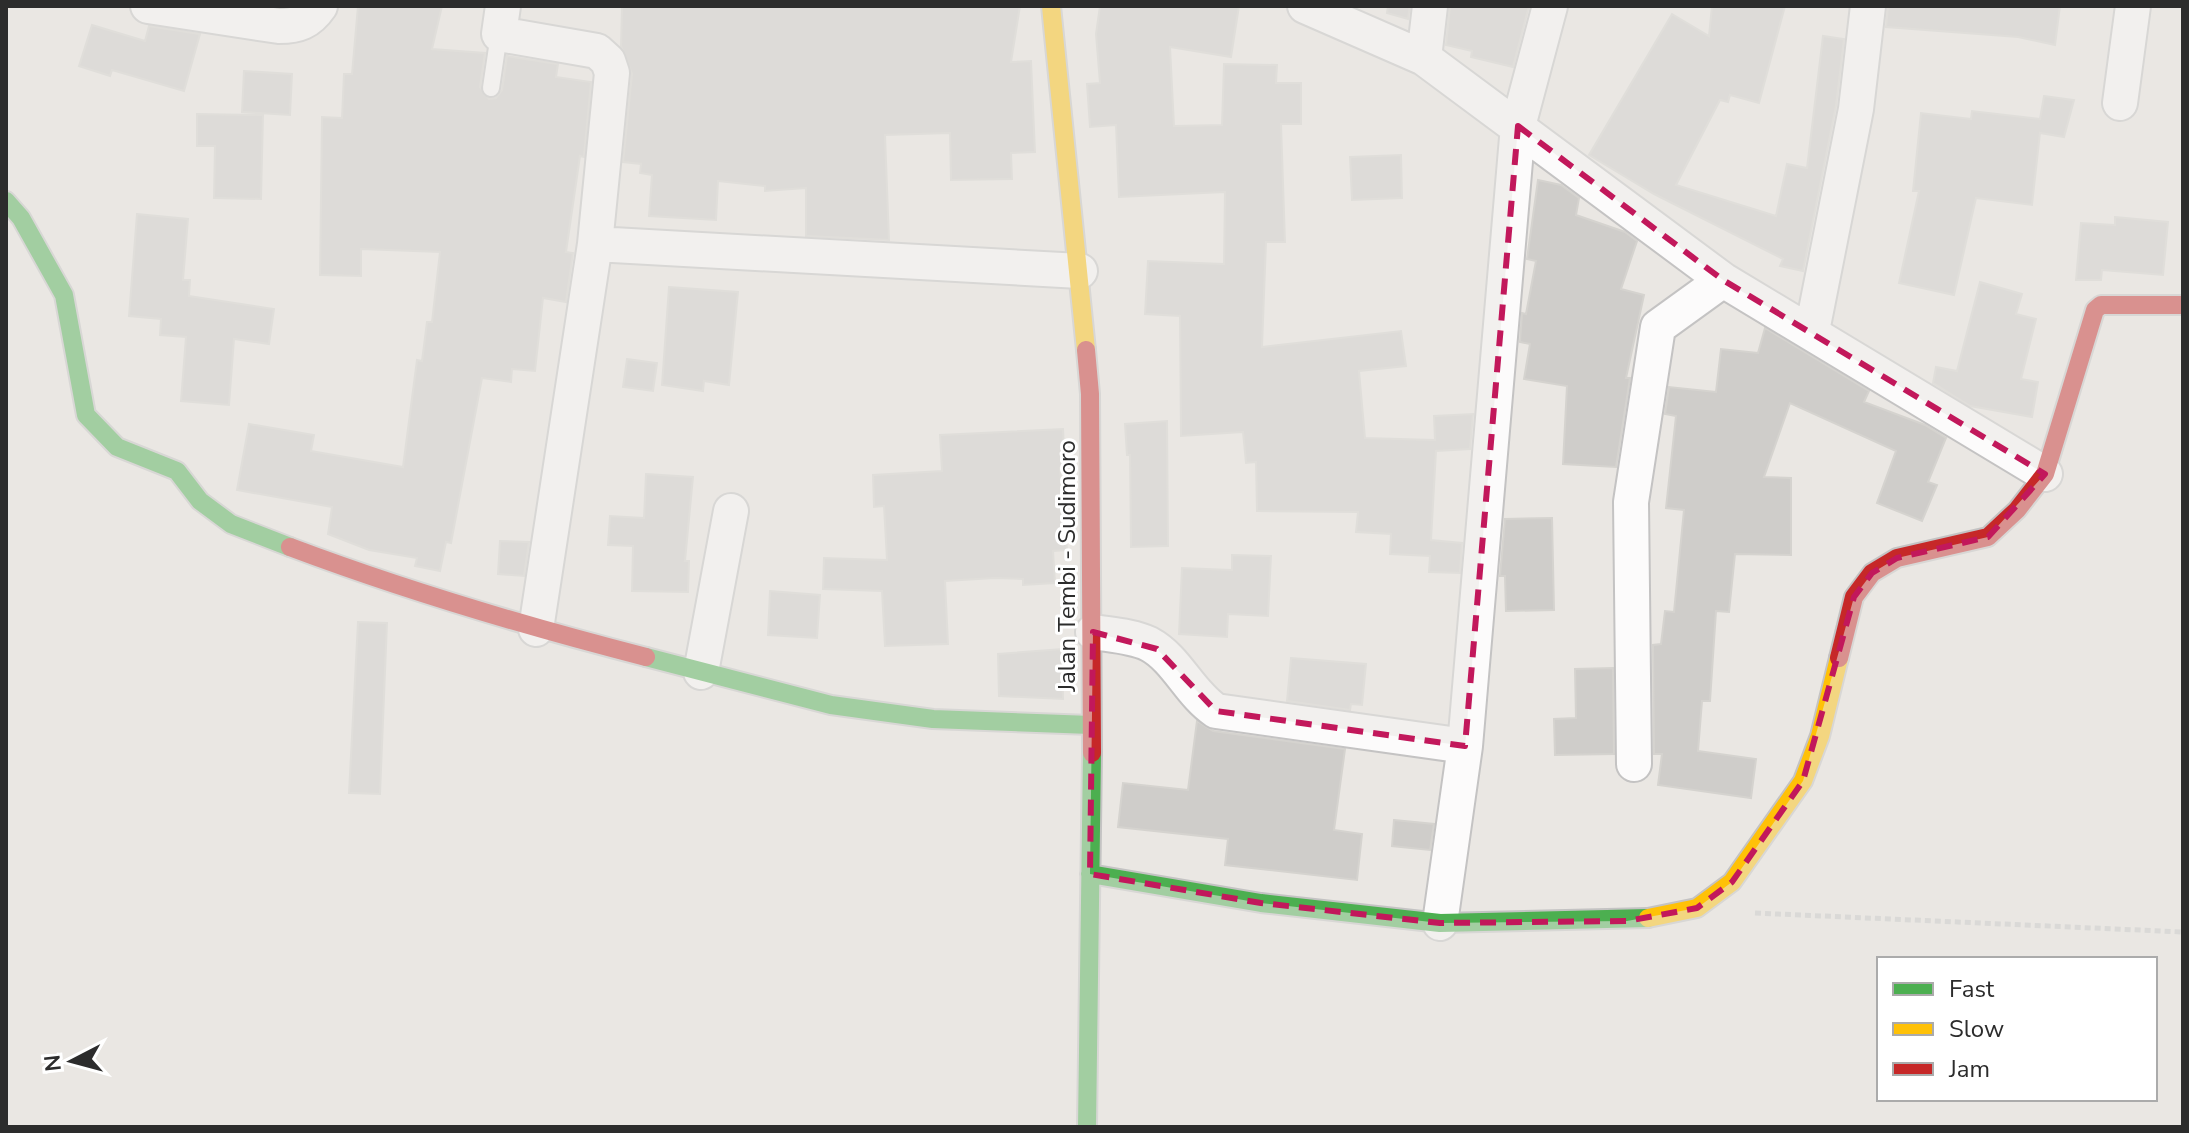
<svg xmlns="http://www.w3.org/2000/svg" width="2189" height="1133" viewBox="0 0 2189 1133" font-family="'Nunito Sans',sans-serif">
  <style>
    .building { fill: #cfcdca; stroke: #d5d3cf; stroke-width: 2 }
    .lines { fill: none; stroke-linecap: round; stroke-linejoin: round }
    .lane-casing { stroke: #c4c3c3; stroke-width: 20 }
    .street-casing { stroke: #c4c3c3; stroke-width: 38 }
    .fast-casing { stroke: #c4c3c3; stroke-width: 22 }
    .slow-casing { stroke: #c4c3c3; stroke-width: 22 }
    .jam-casing { stroke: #c4c3c3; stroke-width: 22 }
    .path { stroke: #c8c8c7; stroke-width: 5; stroke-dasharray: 6 4; stroke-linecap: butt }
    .lane { stroke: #fcfbfb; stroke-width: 16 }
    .street { stroke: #fcfbfb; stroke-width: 34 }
    .fast { stroke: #4caf50; stroke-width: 18 }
    .slow { stroke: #ffc107; stroke-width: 18 }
    .jam { stroke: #c62828; stroke-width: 18 }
    .marked { fill: none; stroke: #c2185b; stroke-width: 6; stroke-dasharray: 16 10; stroke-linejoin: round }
    .labels { text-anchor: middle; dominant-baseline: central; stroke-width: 6; stroke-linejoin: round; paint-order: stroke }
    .street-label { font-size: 24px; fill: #2c2c2c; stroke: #fff }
  </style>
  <rect width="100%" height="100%" fill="#eae7e3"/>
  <!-- building -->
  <path class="building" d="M358,6H442L432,49L485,53L480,87L489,99L496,98L502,90L507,56L558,64L556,77L591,82L584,157L580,156L566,252L573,253L566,302L543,298L535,371L512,369L511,382L482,378L451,543L446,542L440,571L415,566L417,558L369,550L328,534L332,507L237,490L249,424L314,435L311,451L403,467L417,360L422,361L427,322H432L440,252L361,249V276L320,275L322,117L342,118L344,74H352Z
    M622,6H1020L1011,62L1031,61L1035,152L1011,153L1012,179L951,180L950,133L885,135L889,240L806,236V188L765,191V186L718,181L716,220L649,216L652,175L640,173L641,164L623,162L632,74L621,46Z
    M1100,6H1239L1231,57L1170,47L1174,126L1222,125L1224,64L1277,65L1276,83H1301V124H1281L1285,242H1266L1262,347L1401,331L1406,366L1359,371L1365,438L1435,440L1434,416L1473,414L1470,449L1436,451L1431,540L1462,543L1460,573L1429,572L1430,556L1390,554L1391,534L1356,532L1358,512L1257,511L1256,462L1246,463L1243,432L1181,436L1180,316L1145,314L1148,261L1224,264L1225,192L1119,197L1116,125L1090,127L1087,84L1100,83L1096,34Z
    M1388,6H1410L1408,19L1387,13Z
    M1450,6H1529L1513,67L1471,57L1472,51L1446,45Z
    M1712,6H1785L1759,103L1730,95L1728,102L1720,100L1676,185L1776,216L1787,164L1807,168L1823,36L1844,39L1836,106L1803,271L1780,266L1783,259L1654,194L1589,155L1672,14L1709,36Z
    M1888,6H2060L2055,45L2018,37L1886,27Z
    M92,25L145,41L149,26L200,34L184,91L112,70L110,76L79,66Z
    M244,71L292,74L290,115L242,112Z
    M2044,96L2074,100L2064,137L2040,133L2032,205L1976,198L1954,295L1899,283L1919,191H1913L1921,113L1971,119L1972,111L2040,119Z
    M197,114L263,115L261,199L214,198L215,146H197Z
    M1401,155L1402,198L1352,200L1350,157Z
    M1538,180L1561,185L1579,198L1576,215L1625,232L1637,241L1621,289L1644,295L1626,378H1630L1616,467L1563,464L1567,386L1524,379L1530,344L1520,342L1522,313L1526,314L1536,261L1527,259Z
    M137,214L188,219L183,280H190L189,296L274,309L269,344L234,339L229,405L181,401L186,337L160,335L161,319L129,316Z
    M2115,217L2168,222L2163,275L2102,270L2101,280H2076L2081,223L2115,225Z
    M1980,282L2022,294L2016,314L2036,319L2021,379L2038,382L2032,417L1970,406L1933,383L1936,367L1957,371Z
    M669,287L738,292L729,385L704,381L703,391L662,385Z
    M1765,328L1869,391L1864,402L1925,425L1946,438L1928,482L1937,485L1922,521L1877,503L1896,451L1790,403L1764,477L1791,478V555L1735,554L1729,612L1716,611L1710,701H1702L1698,751L1756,759L1751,798L1658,785L1662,754H1654L1653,645L1661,644L1665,611L1674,612L1684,510L1666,508L1676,416L1665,414L1669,387L1716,392L1721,349L1758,353Z
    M627,359L657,363L653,391L623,387Z
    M1167,421L1168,546L1131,547L1130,455H1127L1125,424Z
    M1063,429L1065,467L1060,468L1067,550L1053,551L1055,583L1023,585V579L995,578L945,581L948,644L885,646L882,591L823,589L824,558L887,560L884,506L874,507L873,475L942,471L940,435Z
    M646,474L693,477L685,561H689L688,592L632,591L633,546L608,545L610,516L644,518Z
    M1552,518L1554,610L1506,611L1505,576H1500L1505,519Z
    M500,541L529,542L524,576L498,574Z
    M1232,555L1271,556L1268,616L1228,614L1227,637L1179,634L1182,568L1232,570Z
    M770,591L820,595L817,638L768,635Z
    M358,622L387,623L380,794L349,793Z
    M1062,649L1063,699L999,696L998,654Z
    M1291,658L1366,664L1362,705L1351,704L1350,710L1287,701Z
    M1613,668L1614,754L1555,755L1554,719L1576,718L1575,669Z
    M1197,721L1213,731L1345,749L1334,830L1362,834L1357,880L1225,865L1228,839L1118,827L1123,783L1188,790Z
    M1394,820L1434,824L1430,850L1392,846Z"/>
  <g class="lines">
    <!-- lane casing -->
    <g class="lane-casing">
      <path id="lane" d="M491,88L499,34"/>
    </g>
    <!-- street casing -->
    <g class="street-casing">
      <path id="street" d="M148,6L279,26C298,26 309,22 320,6
        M503,6L499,34L597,51L608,61L612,73L595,244L536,629
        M1305,6L1424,58L1723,280L2045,474
        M1424,58L1430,6
        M2120,103L2133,6
        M595,244L1080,271
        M1812,331L1856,109L1868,6
        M1093,632C1111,635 1132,636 1149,644C1177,659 1189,693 1216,711L1465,746
        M701,672L731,511
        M1634,764L1631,502L1658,327L1723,280
        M1440,923L1465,746L1518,126L1550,6"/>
    </g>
    <!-- fast casing -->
    <g class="fast-casing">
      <path id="fast" d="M6,201L21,218L64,295L86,415L117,447L177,471L200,501L231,524L290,547
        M646,657L831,705L933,719L1091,725
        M1090,874L1261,903L1440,923L1648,918
        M1087,1127L1092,753"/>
    </g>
    <!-- slow casing -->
    <g class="slow-casing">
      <path id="slow" d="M1051,6L1086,350
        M1648,918L1697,908L1732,882L1803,781L1820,736L1839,658"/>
    </g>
    <!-- jam casing -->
    <g class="jam-casing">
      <path id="jam" d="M1086,350L1090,394L1092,753
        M290,547C407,591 525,626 646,657
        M1839,658L1854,597L1872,573L1897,558L1988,537L2017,510L2045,474L2095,310L2101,305H2183"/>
    </g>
    <!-- path -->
    <path class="path" d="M1755,913L2183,932"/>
    <!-- lane -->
    <use href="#lane" class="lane"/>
    <!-- street -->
    <use href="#street" class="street"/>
    <!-- fast -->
    <use href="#fast" class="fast"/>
    <!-- slow -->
    <use href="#slow" class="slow"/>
    <!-- jam -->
    <use href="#jam" class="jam"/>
  </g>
  <!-- marked area -->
  <path d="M0 0H2189V1133H0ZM1518,126L1723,280L2045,474L1988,537L1897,558L1872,573L1854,597L1803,781L1732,882L1697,908L1627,921L1440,923L1261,903L1090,874L1093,632L1157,649L1216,711L1465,746Z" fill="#eae7e3" fill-opacity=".55" fill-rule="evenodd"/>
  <path class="marked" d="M1518,126L1723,280L2045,474L1988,537L1897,558L1872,573L1854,597L1803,781L1732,882L1697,908L1627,921L1440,923L1261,903L1090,874L1093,632L1157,649L1216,711L1465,746Z"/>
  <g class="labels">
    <!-- street labels -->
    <g class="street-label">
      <text transform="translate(1067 566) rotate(-90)">Jalan Tembi - Sudimoro</text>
    </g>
  </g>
  <!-- border -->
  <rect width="2189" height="1133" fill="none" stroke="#2c2c2c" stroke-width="16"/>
  <!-- legend -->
  <rect x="1877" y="957" width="280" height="144" fill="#ffffff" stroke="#ababab" stroke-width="2"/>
  <rect x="1893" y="983" width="40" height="12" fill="#4caf50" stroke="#ababab" stroke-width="2"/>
  <text x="1949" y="997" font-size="24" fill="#2c2c2c">Fast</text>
  <rect x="1893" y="1023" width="40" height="12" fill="#ffc107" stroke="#ababab" stroke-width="2"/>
  <text x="1949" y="1037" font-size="24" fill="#2c2c2c">Slow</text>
  <rect x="1893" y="1063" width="40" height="12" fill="#c62828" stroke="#ababab" stroke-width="2"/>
  <text x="1949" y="1077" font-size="24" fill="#2c2c2c">Jam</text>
  <!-- north arrow -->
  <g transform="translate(72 1061) rotate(264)" stroke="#ffffff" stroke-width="6" paint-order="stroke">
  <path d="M0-6L14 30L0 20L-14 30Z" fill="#2c2c2c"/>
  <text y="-12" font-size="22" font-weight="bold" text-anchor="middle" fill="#2c2c2c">N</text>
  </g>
</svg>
